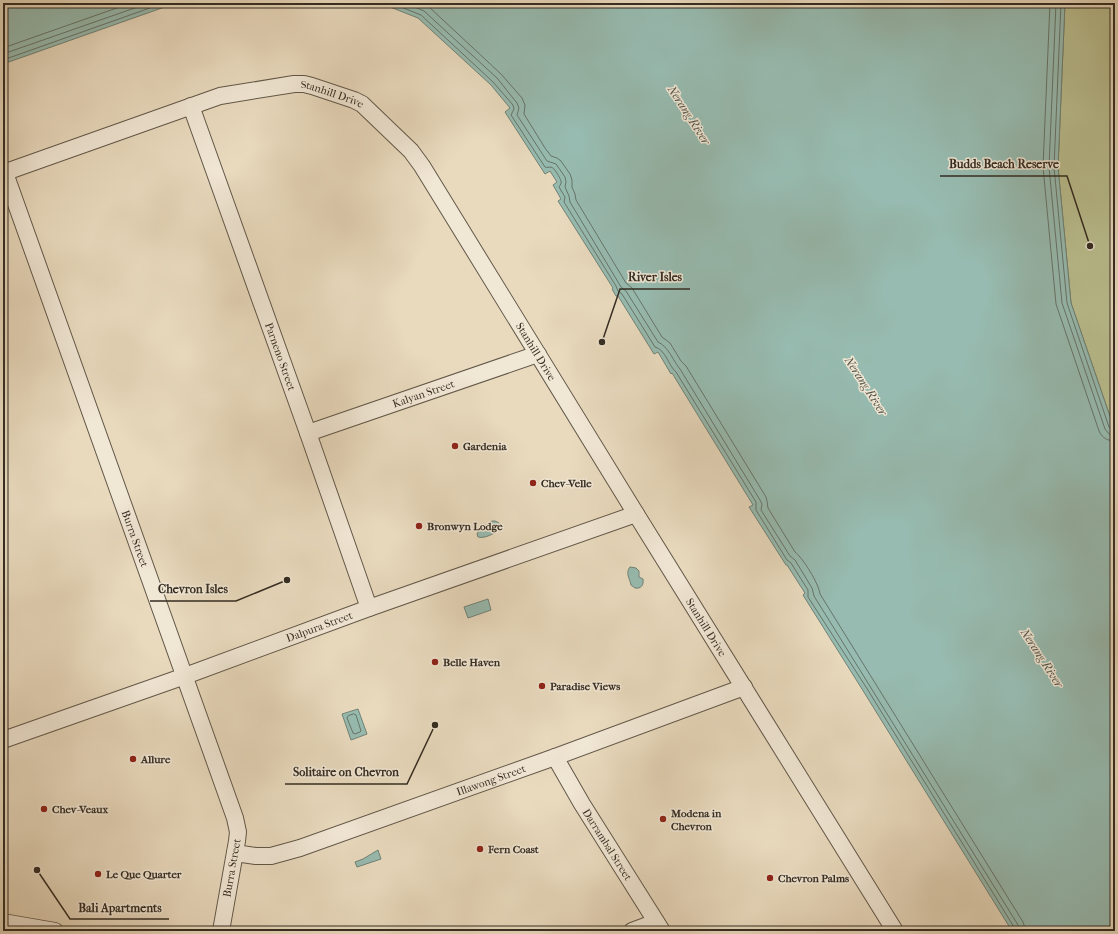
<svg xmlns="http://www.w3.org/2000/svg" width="1118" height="934" viewBox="0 0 1118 934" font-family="'IM FELL French Canon',serif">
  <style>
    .green { fill: #babe8f; stroke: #787658 }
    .water { fill: #97bbb0; stroke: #708277 }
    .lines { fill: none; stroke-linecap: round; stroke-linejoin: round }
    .shore { stroke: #667469; stroke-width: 1 }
    .street-casing { stroke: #625849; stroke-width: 18 }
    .street { stroke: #f1e7d5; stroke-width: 16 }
    .poi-dot { fill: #8f2418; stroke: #f1e7d5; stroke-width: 1.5 }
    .labels { text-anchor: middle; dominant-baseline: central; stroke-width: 3; stroke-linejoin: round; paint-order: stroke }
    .street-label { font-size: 11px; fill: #352d22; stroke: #f1e7d5 }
    .poi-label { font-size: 11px; font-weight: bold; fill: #352d22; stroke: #f1e7d5; text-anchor: start }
    .water-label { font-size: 12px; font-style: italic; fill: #4e5046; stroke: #f1e7d5 }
    .leader { fill: none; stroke: #352d22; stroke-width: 1.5 }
    .callout-dot { fill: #352d22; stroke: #f1e7d5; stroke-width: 1.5 }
    .callout-label { font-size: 12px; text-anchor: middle; font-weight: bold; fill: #352d22; stroke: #f1e7d5; stroke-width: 3; stroke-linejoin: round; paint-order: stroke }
  </style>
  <rect width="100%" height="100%" fill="#e9dabe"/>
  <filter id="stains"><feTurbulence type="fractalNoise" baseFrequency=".005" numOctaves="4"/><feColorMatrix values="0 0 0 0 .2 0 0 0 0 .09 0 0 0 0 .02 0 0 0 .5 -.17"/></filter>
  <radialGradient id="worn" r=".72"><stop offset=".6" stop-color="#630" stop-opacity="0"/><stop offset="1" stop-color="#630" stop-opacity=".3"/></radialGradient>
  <!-- green -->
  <path class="green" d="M1065,3H1115V431L1071,303L1058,167Z"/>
  <!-- water -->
  <path class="water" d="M3,3H176L3,64Z
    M380,3H1065L1058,167L1071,303L1115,431V931H1012L862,689L803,595L805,593L787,565H786L749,507L753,505L672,373L671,374L658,352L654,354L618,296H616L612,289L613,288L558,201L561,199L553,185L557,182L550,171L545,174L505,112L510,108L491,85L418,18Z
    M492,521H495L499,523L501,529C494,533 486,539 478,537L477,534C480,528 486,525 492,521Z
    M630,567L636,568L639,571V577L643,579C644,585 641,589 635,588L631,585C630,579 625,573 630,567Z
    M488,599L491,610L468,618L464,607Z
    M358,709L367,734L351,740L342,714Z
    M378,850L381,859L357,867L355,862L363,859Z"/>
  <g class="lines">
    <!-- shore -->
    <path class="shore" d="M391,3L421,15L493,82L513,105L514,109L511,115L545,167C547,168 549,167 551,167C555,168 560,178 561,181C562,183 560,185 559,187L565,197L564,202L616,286L618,291L622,294L655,347C666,350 668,365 676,372L756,502V510L787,560L791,563L808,590V597L866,687L1014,927L1015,931
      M405,3L424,11L497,78L517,103L519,108L517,115L547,161L556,164L565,177L566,182L565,187L569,196L570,202L621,287L626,291L658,342C669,347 673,361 680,369L760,500L762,504L761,510L790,556L795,560L812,588L814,596L1018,925L1020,931
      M421,3L428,6L501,74L522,98L525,105L524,114L545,148L551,156L557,158L561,161L570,174L572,180V187L575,194L576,200L626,283L632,288L662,337L670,343L681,361L686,366L766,497L767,501L768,508L795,552C803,558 819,584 820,594L1023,922L1026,931
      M1050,3L1043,167L1056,304L1099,431C1102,438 1108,441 1115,441
      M1056,3L1049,167L1062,303L1105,429L1109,434L1115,435
      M1061,3L1054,167L1067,303L1109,427L1112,430H1115
      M3,48L131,3
      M3,54L149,3
      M3,60L164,3
      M354,714L356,715L361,731L360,732L355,734L353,733L347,718L348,716Z"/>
    <!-- street casing -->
    <g class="street-casing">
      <g id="street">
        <path id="s1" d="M191,106L308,433L369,608"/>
        <path id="s2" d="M3,173L220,96L294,84H304L312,86L354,100L362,104L411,151L422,166L636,514L895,931"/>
        <path id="s3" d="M5,173L235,818L238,832L237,841L221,931"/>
        <path id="s4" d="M308,433L538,354"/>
        <path id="s5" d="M3,740L185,676L369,608L636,514"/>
        <path id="s6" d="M555,757L582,804L662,931"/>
        <path id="s7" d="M235,853L256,856H271L300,848L555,757L744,687"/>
        <path d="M3,922L55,931"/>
        <path d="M632,931L656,922"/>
      </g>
    </g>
    <!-- street -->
    <use href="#street" class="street"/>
  </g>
  <!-- markers -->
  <g class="poi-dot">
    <circle cx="455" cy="446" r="4"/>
    <circle cx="533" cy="483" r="4"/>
    <circle cx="419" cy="526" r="4"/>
    <circle cx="435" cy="662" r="4"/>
    <circle cx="542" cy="686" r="4"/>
    <circle cx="133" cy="759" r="4"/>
    <circle cx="44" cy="809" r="4"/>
    <circle cx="663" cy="819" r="4"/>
    <circle cx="480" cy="849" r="4"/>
    <circle cx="98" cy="874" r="4"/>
    <circle cx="770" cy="878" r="4"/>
  </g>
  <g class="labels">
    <!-- street labels -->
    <g class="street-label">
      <text stroke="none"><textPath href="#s2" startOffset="345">Stanhill Drive</textPath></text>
      <text stroke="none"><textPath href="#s2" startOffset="681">Stanhill Drive</textPath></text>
      <text stroke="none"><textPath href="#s1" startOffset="266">Parneno Street</textPath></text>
      <text stroke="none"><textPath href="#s4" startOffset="122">Kalyan Street</textPath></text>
      <text stroke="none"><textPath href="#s3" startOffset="388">Burra Street</textPath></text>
      <text stroke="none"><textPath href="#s5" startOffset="336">Dalpura Street</textPath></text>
      <text stroke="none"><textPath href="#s2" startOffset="1005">Stanhill Drive</textPath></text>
      <text stroke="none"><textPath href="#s7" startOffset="269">Illawong Street</textPath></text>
      <text stroke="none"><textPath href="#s6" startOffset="102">Darrambal Street</textPath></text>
      <text transform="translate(232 868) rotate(-80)">Burra Street</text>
    </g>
    <!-- poi labels -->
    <g class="poi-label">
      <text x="463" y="446">Gardenia</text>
      <text x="541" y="483">Chev-Velle</text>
      <text x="427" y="526">Bronwyn Lodge</text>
      <text x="443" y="662">Belle Haven</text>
      <text x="550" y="686">Paradise Views</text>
      <text x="141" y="759">Allure</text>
      <text x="52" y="809">Chev-Veaux</text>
      <text x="671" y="813">Modena in<tspan x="671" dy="13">Chevron</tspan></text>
      <text x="488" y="849">Fern Coast</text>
      <text x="106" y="874">Le Que Quarter</text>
      <text x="778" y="878">Chevron Palms</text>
    </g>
    <!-- water labels -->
    <g class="water-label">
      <text transform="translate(689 115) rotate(57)">Nerang River</text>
      <text transform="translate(866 386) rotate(57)">Nerang River</text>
      <text transform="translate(1042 658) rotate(57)">Nerang River</text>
    </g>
  </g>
  <!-- callouts -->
  <path class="leader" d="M1090 246L1067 176H940M602 342L620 289H690M287 580L236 601H150M435 725L407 784H285M37 870L70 919H169"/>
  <g class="callout-dot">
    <circle cx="1090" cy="246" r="4"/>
    <circle cx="602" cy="342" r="4"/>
    <circle cx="287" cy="580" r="4"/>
    <circle cx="435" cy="725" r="4"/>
    <circle cx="37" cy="870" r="4"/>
  </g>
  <g class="callout-label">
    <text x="1004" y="168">Budds Beach Reserve</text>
    <text x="655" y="281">River Isles</text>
    <text x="193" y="593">Chevron Isles</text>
    <text x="346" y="776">Solitaire on Chevron</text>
    <text x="120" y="912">Bali Apartments</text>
  </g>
  <!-- margin -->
  <rect width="1118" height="934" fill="none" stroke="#e9dabe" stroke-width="16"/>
  <rect x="4" y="4" width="1110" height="926" fill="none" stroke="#352d22" stroke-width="2"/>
  <rect x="8" y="8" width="1102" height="918" fill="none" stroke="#352d22"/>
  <rect width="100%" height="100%" filter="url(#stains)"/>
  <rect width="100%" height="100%" fill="url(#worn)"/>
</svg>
